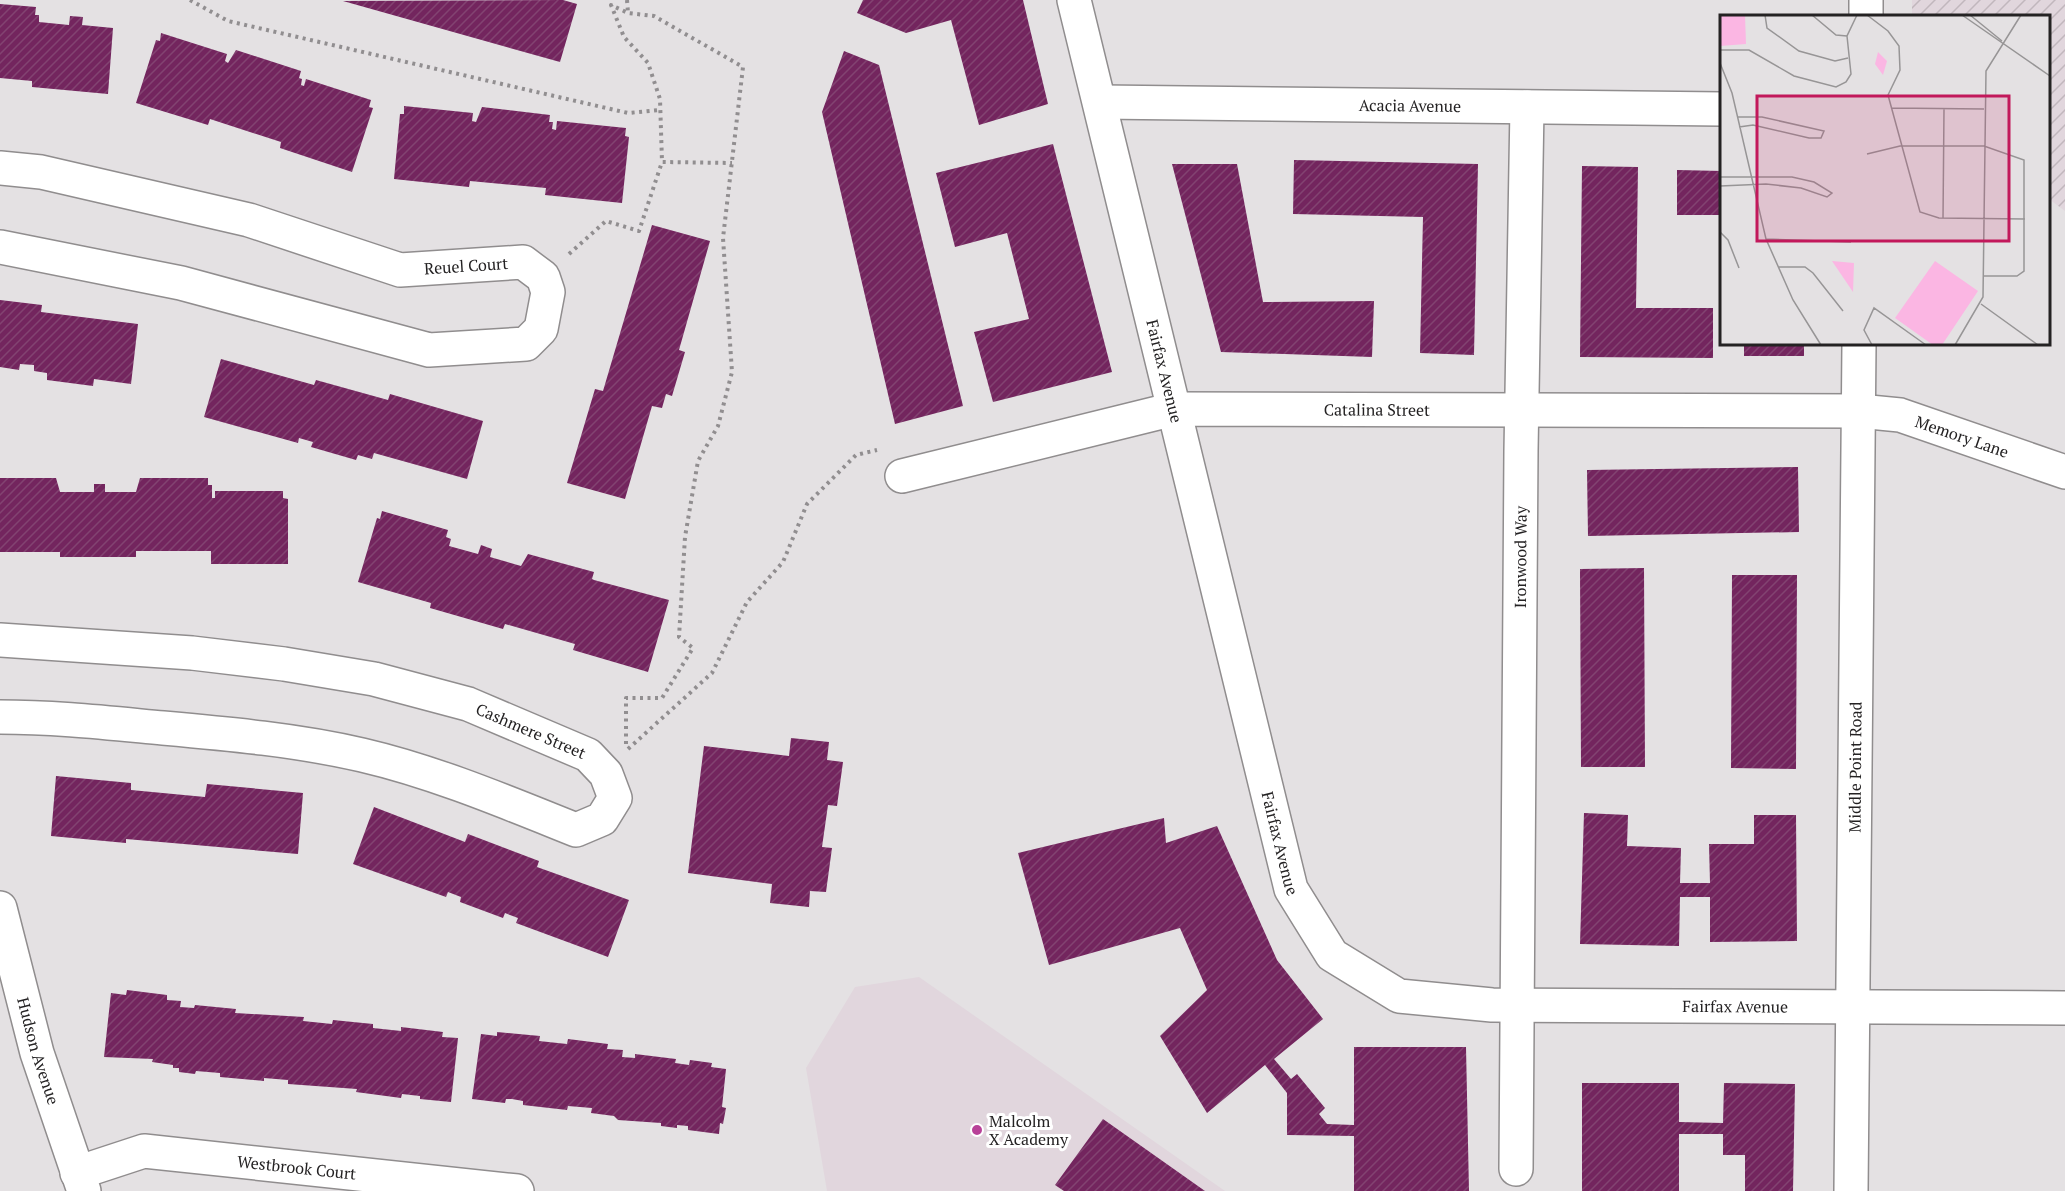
<svg xmlns="http://www.w3.org/2000/svg" width="2065" height="1191" viewBox="0 0 2065 1191" font-family="'PT Serif',serif">
  <style>
    .built { fill: #e1d6dd }
    .industrial { fill: url(#industrial-furrows) }
    .building { fill: url(#building-hatch) }
    .lines { fill: none; stroke-linecap: round; stroke-linejoin: round }
    .minor-casing { stroke: #908d8e; stroke-width: 36 }
    .path { stroke: #918e90; stroke-width: 4; stroke-dasharray: 3 4.5; stroke-linecap: butt }
    .minor { stroke: #fff; stroke-width: 33 }
    .poi-dot { fill: #b84198; stroke: #fff; stroke-width: 2 }
    .labels { text-anchor: middle; dominant-baseline: central; stroke-width: 6; stroke-linejoin: round; paint-order: stroke }
    .street-label { font-size: 16px; fill: #242223; stroke: #fff }
    .poi-label { font-size: 16px; fill: #242223; stroke: #fff; text-anchor: start }
    .inset-road { fill: none; stroke: #979596; stroke-width: 1.5 }
    .view { fill: #c2185b; fill-opacity: 0.15; stroke: #c2185b; stroke-width: 3 }
    .inset-edge { fill: none; stroke: #242223; stroke-width: 3 }
  </style>
  <defs>
    <pattern id="industrial-furrows" width="10" height="10" patternUnits="userSpaceOnUse" patternTransform="scale(1.5)"><rect width="10" height="10" fill="#e1d6dd"/><path d="M-1 1l2-2M0 10L10 0M9 11l2-2" fill="none" stroke="#c1b7bd"/></pattern>
    <pattern id="building-hatch" width="6" height="6" patternUnits="userSpaceOnUse" patternTransform="scale(1.5)"><rect width="6" height="6" fill="#73255e"/><path d="M-1 1l2-2M0 6l6-6M5 7l2-2" fill="none" stroke="#824371"/></pattern>
  </defs>
  <rect width="100%" height="100%" fill="#e4e1e3"/>
  <!-- built -->
  <path class="built" d="M919,977L1225,1191H827L806,1068L855,987Z"/>
  <!-- industrial -->
  <path class="industrial" d="M1912,0H2065V211L2049,199L2048,16H1912Z"/>
  <!-- building -->
  <path class="building" d="M563,0L577,4L560,62L343,1Z
    M863,0H1023L1048,104L979,125L951,20L906,33L857,13Z
    M0,4L36,7L35,15H39V22L69,25L70,16L83,17L82,25L113,28L108,94L32,87V81L0,78Z
    M161,33L227,54L225,61L228,63L236,50L301,71L299,78L302,79L301,85L304,86L306,79L371,100L369,107L373,108L352,172L280,148L281,142L210,119L208,125L136,103L156,40L160,41Z
    M844,51L879,65L963,406L895,424L822,112Z
    M404,106L473,113L472,121L476,122L482,107L550,115L549,122H553L552,129L556,130L557,121L626,128L625,136L629,137L622,203L545,195L546,188L470,181L469,187L394,179L400,114H404Z
    M1053,144L1112,372L993,402L974,332L1029,319L1007,233L955,247L936,173Z
    M1294,160L1478,164L1474,355L1420,353L1423,217L1293,214Z
    M1172,164H1237L1263,302L1374,301L1372,357L1221,352Z
    M1582,166L1638,167L1636,308H1713V358L1580,357Z
    M1677,170L1722,171V215H1677Z
    M652,225L710,241L679,350L685,352L672,396L666,394L662,408L652,406L625,499L567,483L595,389L603,391Z
    M0,300L42,305L41,312L138,324L131,384L94,379L93,386L47,380V373L34,371V365L20,364L19,370L0,367Z
    M1744,344H1804V356H1744Z
    M221,359L314,385L316,380L388,400L390,394L483,421L467,479L374,453L372,459L358,455L356,460L311,447L313,442L299,438L298,443L204,417Z
    M1798,467L1799,532L1588,536L1587,470Z
    M0,478H56L60,492H94V484H105V492H136L140,478H208V485H212V498H215V491H283V498L288,499V564H211V551H136V557H60V552H0Z
    M382,511L448,530L446,537L451,539L449,546L478,554L481,545L492,549L490,557L521,566L528,554L594,572L592,579L594,580L669,600L648,672L573,650L575,644L505,624L503,629L430,608L431,603L358,582L377,518L380,519Z
    M1644,568L1645,767H1581L1580,569Z
    M1732,575H1797L1796,769L1731,768Z
    M791,738L829,742L827,760L843,762L837,806L828,805L822,847L832,848L826,892L810,891L809,907L770,903L772,884L688,873L704,746L789,756Z
    M56,776L131,783V790L205,797L207,784L303,793L298,854L126,839V843L51,836Z
    M374,807L465,842L468,834L539,861L537,867L629,900L608,957L516,923L518,918L505,913L503,918L460,902L461,897L448,892L446,897L353,864Z
    M1584,813L1628,815L1627,846L1681,848L1680,883H1710L1709,844H1754V815H1796L1797,941L1710,942V897H1680L1679,946L1580,944Z
    M1164,818L1166,843L1217,826L1277,960L1323,1019L1274,1059L1291,1079L1297,1074L1325,1108L1319,1114L1327,1124L1354,1125V1047H1466L1469,1191H1354V1136L1287,1135V1093L1265,1065L1207,1113L1160,1036L1207,990L1180,928L1049,965L1018,853Z
    M127,990L167,995V1000L181,1001L180,1007L194,1008L195,1005L236,1009L235,1013L304,1017L303,1021L332,1024L333,1020L373,1024V1028L401,1031V1027L443,1032L442,1037L458,1038L451,1102L420,1099V1096L402,1094L401,1098L356,1092L357,1089L288,1084V1080L264,1078V1081L220,1077V1073L196,1071L195,1074L179,1072V1068H173V1065L152,1062L153,1059L104,1057L111,993L126,995Z
    M497,1032L540,1036L539,1041L567,1044L568,1039L608,1044L607,1049L623,1050L622,1057L635,1058V1054L676,1059L675,1063L689,1065L690,1060L712,1063L711,1067L726,1069L722,1107L726,1108L723,1124L720,1123L719,1134L688,1130V1126L677,1125V1128L661,1126V1123L618,1120L614,1116L591,1113L592,1108L568,1106L567,1110L523,1105V1101L512,1099H506L505,1103L472,1099L481,1034L497,1036Z
    M1582,1083H1679V1122L1723,1123L1724,1083L1795,1084L1793,1191H1745V1155H1723V1134H1679V1191H1582Z
    M1103,1119L1205,1191H1064L1055,1185Z"/>
  <g class="lines">
    <!-- minor casing -->
    <g class="minor-casing">
      <g id="minor">
        <path id="s1" d="M1074,0L1291,889L1332,955L1399,996L1492,1005L2065,1008"/>
        <path d="M1866,16V0"/>
        <path id="s2" d="M1100,102L1722,109"/>
        <path id="s3" d="M0,168L41,172L249,220L400,270L523,262L543,277L548,292L541,329L526,344L429,350L181,283L0,247"/>
        <path id="s4" d="M902,476L1174,409L1859,411L1900,415L2065,472"/>
        <path id="s5" d="M0,640L192,653L284,664L374,679L468,704L588,755L606,774L615,798L602,819L576,830C506,802 435,772 362,755C297,740 230,734 163,728C109,723 55,717 0,717"/>
        <path id="s6" d="M0,908L37,1053L84,1191"/>
        <path id="s7" d="M1516,1169L1521,451L1527,107"/>
        <path id="s8" d="M77,1173L144,1151L517,1191"/>
        <path id="s9" d="M1851,1191L1859,344"/>
      </g>
    </g>
    <!-- path -->
    <path class="path" d="M190,0L228,21L628,113L660,110
      M627,0L628,13
      M569,254L606,221L639,231L662,162L732,163
      M626,744V698H662L693,648L679,637L685,537L698,461L718,426L732,372L723,238L743,67L654,16L628,13L611,5L624,37L648,63L660,99L662,162
      M628,749L712,673L747,602L783,562L807,504L856,455L877,450"/>
    <!-- minor -->
    <use href="#minor" class="minor"/>
  </g>
  <!-- markers -->
  <circle class="poi-dot" cx="977" cy="1130" r="6"/>
  <g class="labels">
    <!-- street labels -->
    <g class="street-label">
      <text stroke="none"><textPath href="#s2" startOffset="310">Acacia Avenue</textPath></text>
      <text stroke="none"><textPath href="#s3" startOffset="480">Reuel Court</textPath></text>
      <text stroke="none"><textPath href="#s1" startOffset="382">Fairfax Avenue</textPath></text>
      <text stroke="none"><textPath href="#s4" startOffset="483">Catalina Street</textPath></text>
      <text stroke="none"><textPath href="#s4" startOffset="1072">Memory Lane</textPath></text>
      <text stroke="none"><textPath href="#s7" startOffset="612">Ironwood Way</textPath></text>
      <text stroke="none"><textPath href="#s5" startOffset="542">Cashmere Street</textPath></text>
      <text stroke="none"><textPath href="#s9" startOffset="424">Middle Point Road</textPath></text>
      <text stroke="none"><textPath href="#s1" startOffset="868">Fairfax Avenue</textPath></text>
      <text stroke="none"><textPath href="#s1" startOffset="1408">Fairfax Avenue</textPath></text>
      <text stroke="none"><textPath href="#s6" startOffset="148">Hudson Avenue</textPath></text>
      <text stroke="none"><textPath href="#s8" startOffset="224">Westbrook Court</textPath></text>
    </g>
    <!-- poi labels -->
    <g class="poi-label">
      <text x="989" y="1121">Malcolm<tspan x="989" dy="18">X Academy</tspan></text>
    </g>
  </g>
  <!-- overview -->
  <g transform="translate(1720 15)">
    <rect width="330" height="330" fill="#e4e1e3"/>
    <path d="M0,0H25L26,29L0,31ZM158,37L167,46L163,60L155,49ZM215,246L258,276L222,330H213L175,303Z" fill="#fbb6e3"/>
    <path d="M112,246L134,248L133,277Z" fill="#fbb6e3"/>
    <path class="inset-road" d="M45,0L47,13L79,36L115,46L128,43M92,0L116,20L127,21M147,0L168,16L179,31L180,55L168,80L200,197L219,203L305,204M242,0L330,61M250,0L282,26M0,35H29L74,61L116,72L126,67L131,59L127,21L137,0M0,48L12,78L46,224L73,285L101,330M171,93L264,94M17,102H42L104,116L101,123H89L33,110L19,112M147,139L180,131H264L304,145V256L297,261H263M0,162H72L94,167L112,178L107,182L81,173L46,169L0,171M223,204L224,94M0,217L8,225L19,253M46,224L131,227M58,252H85L93,258L123,296M261,289L318,330M152,330L144,315L154,293L206,330M235,330L263,282L266,56L301,0"/>
    <path class="view" d="M37,81H289V226H37Z"/>
    <rect width="330" height="330" class="inset-edge"/>
  </g>
</svg>
